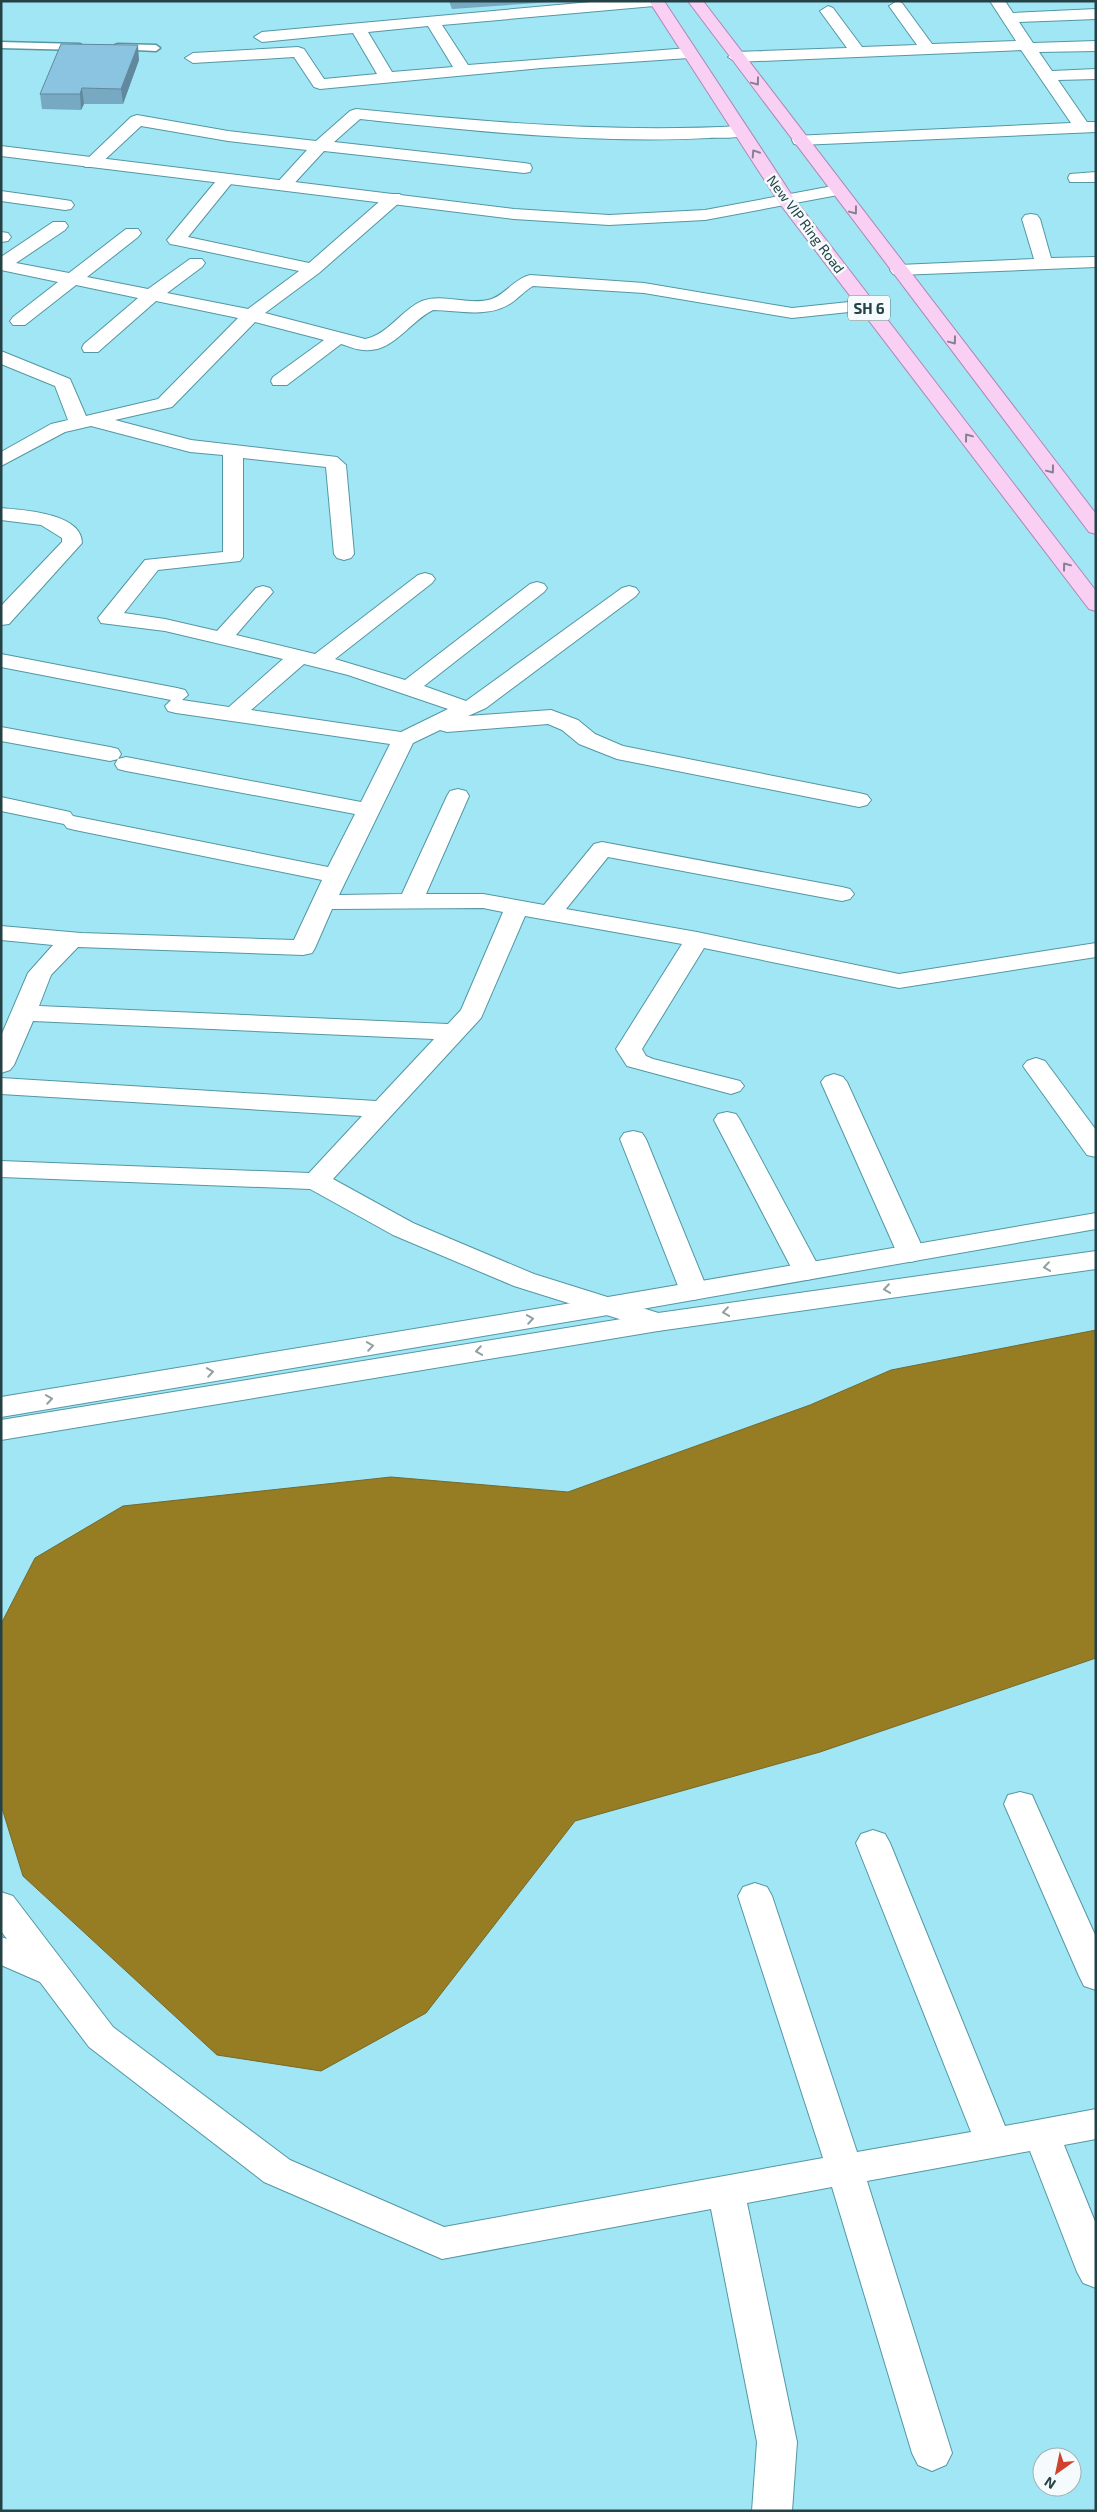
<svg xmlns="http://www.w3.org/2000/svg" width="1097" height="2512" viewBox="0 0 1097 2512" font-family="'Exo 2',sans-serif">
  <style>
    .water { fill: #967c22; stroke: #746a2d }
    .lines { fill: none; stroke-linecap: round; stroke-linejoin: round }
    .service-casing { stroke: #5397a4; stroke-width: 3 }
    .minor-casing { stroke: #5397a4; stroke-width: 2 }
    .tertiary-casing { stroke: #5397a4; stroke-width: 2 }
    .primary-casing { stroke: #ac89b2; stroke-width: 2 }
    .service { fill: #fff; fill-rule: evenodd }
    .minor { fill: #fff; fill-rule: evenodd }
    .tertiary { fill: #fff; fill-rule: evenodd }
    .primary { fill: #f9d0f4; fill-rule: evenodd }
    .wall { fill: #78a9c2 }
    .shaded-wall { fill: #61899e }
    .building { fill: #8bc4e1; stroke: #61899e }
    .oneway { stroke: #848194 }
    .oneway2 { stroke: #92a0a2 }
    .labels { text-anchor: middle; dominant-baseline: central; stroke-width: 5; stroke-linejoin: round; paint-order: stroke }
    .far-street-label { font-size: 14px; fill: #244146; stroke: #f5fbfc }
    .shield { fill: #f5fbfc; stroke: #63797d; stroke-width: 1 }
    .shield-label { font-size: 15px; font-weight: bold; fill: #244146 }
  </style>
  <rect width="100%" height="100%" fill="#a0e6f4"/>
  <!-- water -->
  <path class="water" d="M1096,1330V1658L820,1752L575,1821L426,2013L321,2071L217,2055L23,1876L1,1805V1624L35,1558L123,1506L391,1477L568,1492L810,1405L891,1370Z"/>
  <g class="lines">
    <!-- service casing -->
    <g class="service-casing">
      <path id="service" d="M1,42L80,44L84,47L80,50L1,48Z
        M118,44L156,45L160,48L156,51L115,49V45Z"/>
    </g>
    <!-- minor casing -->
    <g class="minor-casing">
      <path id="minor" d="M602,1H661L654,6L442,25L468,65L689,48L697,53L689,58L541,68L320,89L314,87L294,57L193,63L185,58L193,53L298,47L304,49L324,79L377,74L353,33L262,42L254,37L262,32ZM428,26L453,67L392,72L368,32Z
        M897,1L902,3L932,44L1016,41L990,1H1005L1013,13L1096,9V19L1019,22L1033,43L1096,41V51L1039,52L1052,71L1096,69V79L1058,80L1087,122H1096V132L800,145L794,144L792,140L794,136L1071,123L1021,50L736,62L728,57L736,52L847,48L820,11L828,6L833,8L862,47L917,45L889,6Z
        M356,109C484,122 612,133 741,126L749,131C743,140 720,137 709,138C593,144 476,131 360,119L334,142L524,163L530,164L532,168L530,172L524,173L324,151L289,189H277L275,185L307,150L228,141L141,126L97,167H85L83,163L131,117L137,115L228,131L316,141L350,111Z
        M1096,172V182H1070L1068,178L1070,174Z
        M227,174L233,175L235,179L188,237L309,263L388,194H400L403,198L400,202L319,273L265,313L365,339C388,335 401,310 422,301C442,293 467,305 488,300C504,297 513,279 530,275L644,283L792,308L868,300L874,301L877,305L874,309L868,310L792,318L644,293L533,286C524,291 517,300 508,305C485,318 457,310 433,310C410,321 393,353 364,350C356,350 348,346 341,344L287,385H273L271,381L273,377L324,340L255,322L172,407L115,420L191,440L337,457L346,465L354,554L351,558L344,560L337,558L334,554L326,467L243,458V557L240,561L158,570L124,613L165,619L217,631L256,588L263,586L270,588L273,592L236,635L315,654L418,575L425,573L432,575L435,579L432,583L335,659L405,680L530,584L537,582L544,584L547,588L544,592L424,686L466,701L622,588L629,586L636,588L639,592L636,596L486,708L468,716L551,710L578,720L595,734L623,746L859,793L867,795L871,800L867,805L859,807L617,759L579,744L562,730L548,724L447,732L440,730L413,743L339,895L402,894L447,796L450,791L458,789L466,791L469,796L426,894H483L544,905L594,844L602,842L842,887L850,889L854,894L850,899L842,901L608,857L566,909L697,932L899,974L1096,943V957L899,988L704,948L642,1049L646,1056L653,1059L740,1081L744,1086L740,1091L731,1094L627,1066L616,1049L682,944L525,916L481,1018L333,1179L413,1223L534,1274L668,1316L672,1322L668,1328L658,1331L648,1328L514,1286L393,1235L310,1189L1,1177V1161L309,1173L362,1116L1,1094V1078L376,1101L434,1039L33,1021L14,1065L10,1070L1,1073V1036L28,973L53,945L1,940V926L81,933L294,940L322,880L75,830L67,828L64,824L1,811V797L70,812L73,816L328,867L355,814L126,771L118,769L115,764L118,759L126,757L361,802L390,744L176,713L168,711L165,706L171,700L1,667V654L177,688L185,690L188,695L182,700L229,707L283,659L165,631L101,623L98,618L145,560L223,552V455L190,452L91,426L65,432L1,466V452L51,424L68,420L55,386L1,364V351L70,379L86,416L158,399L238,318L156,301L98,352H84L82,348L84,344L138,298L76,285L25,325H13L10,321L13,317L58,282L1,270V257L53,222H65L68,226L65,230L16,263L69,273L126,229H138L141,233L138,237L87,277L148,289L190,259H202L205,263L202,267L167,293L248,309L299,271L176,245L170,244L167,240L221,175ZM304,664L348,675L448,709L401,732L251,710ZM483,908L503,912L461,1010L448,1024L39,1006L51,975L78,947L303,955L312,953L315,948L332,909Z
        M1,191L65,200L71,201L74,205L71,209L65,210L1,201Z
        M1031,214L1037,215L1040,219L1051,258L1096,257V267L899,275L893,274L890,270L893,266L899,265L1034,259L1022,219L1025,215Z
        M1,232L8,233L11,237L8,241L1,242Z
        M1,508C23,510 82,513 82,543L9,624L1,625V606L62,542V538L41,525L1,520Z
        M1,727L110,747L118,749L121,754L118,759L110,761L1,741Z
        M1036,1058L1045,1061L1096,1130V1157L1087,1155L1023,1066L1027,1061Z
        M834,1074L843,1077L847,1082L925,1253L921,1259L911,1262L901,1259L897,1253L821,1082L825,1077Z
        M727,1112L736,1114L740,1120L821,1271L817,1277L807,1280L797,1277L793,1271L714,1120L718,1114Z
        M633,1131L642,1133L646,1139L708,1291L704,1297L694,1300L684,1297L680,1291L620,1139L624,1133Z
        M1020,1792L1032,1795L1036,1804L1096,1937V1990L1084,1986L1079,1976L1004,1804L1008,1795Z
        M873,1830L885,1834L890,1843L1005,2126L1096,2109V2139L1064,2145L1096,2224V2288L1083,2283L1077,2272L1030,2151L867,2181L952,2453L946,2465L932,2471L918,2465L912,2453L832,2187L747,2203L797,2442L792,2511H752L757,2442L711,2209L442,2259L264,2182L89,2047L40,1982L1,1965V1937L7,1939L1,1931V1892L13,1896L113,2027L290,2160L444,2227L823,2158L738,1896L743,1887L755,1883L767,1887L772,1896L857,2152L971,2132L856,1843L861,1834Z"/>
    </g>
    <!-- tertiary casing -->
    <g class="tertiary-casing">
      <path id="tertiary" d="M1,146L514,209L609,215L705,210L838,185L844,186L847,190L844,194L838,195L705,220L609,225L514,219L1,156Z
        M1096,1213V1229L608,1315L1,1417V1397L608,1297Z
        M1096,1251V1269L658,1331L1,1440V1420L658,1313Z"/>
    </g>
    <!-- primary casing -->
    <g class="primary-casing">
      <path id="primary" d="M649,1H664L793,197L1096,591V611L1089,609L780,204Z
        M688,1H703L1096,514V534L1089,532Z"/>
    </g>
    <!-- service -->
    <use href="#service" class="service"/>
    <!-- minor -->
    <use href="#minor" class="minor"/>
    <!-- tertiary -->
    <use href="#tertiary" class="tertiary"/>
    <!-- primary -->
    <use href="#primary" class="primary"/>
  </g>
  <!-- wall -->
  <path class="wall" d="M449,1H566L452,9Z
    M139,60L123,104H84L81,110L42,109L40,94Z"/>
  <!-- shaded-wall -->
  <path class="shaded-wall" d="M138,45L139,60L123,104L121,89Z
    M82,88L84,104L81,110L80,94Z"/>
  <!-- building -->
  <path class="building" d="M61,44L138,45L121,89L82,88L80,94H40Z"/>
  <!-- one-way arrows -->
  <defs><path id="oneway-chevron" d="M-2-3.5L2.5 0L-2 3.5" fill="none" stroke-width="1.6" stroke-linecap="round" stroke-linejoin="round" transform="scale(1.25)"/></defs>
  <g class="oneway">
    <use href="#oneway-chevron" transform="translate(756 82) rotate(53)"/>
    <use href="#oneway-chevron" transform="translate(755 153) rotate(-123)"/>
    <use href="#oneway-chevron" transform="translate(854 211) rotate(53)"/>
    <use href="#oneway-chevron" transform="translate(953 341) rotate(53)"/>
    <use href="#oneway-chevron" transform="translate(968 437) rotate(-127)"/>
    <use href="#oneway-chevron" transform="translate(1051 470) rotate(53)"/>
    <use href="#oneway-chevron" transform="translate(1066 566) rotate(-127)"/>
  </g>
  <g class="oneway2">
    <use href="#oneway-chevron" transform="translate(1047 1267) rotate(172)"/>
    <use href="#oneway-chevron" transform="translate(887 1289) rotate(172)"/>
    <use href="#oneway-chevron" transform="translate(726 1312) rotate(172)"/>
    <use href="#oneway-chevron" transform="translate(530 1319) rotate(-9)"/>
    <use href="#oneway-chevron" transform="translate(370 1346) rotate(-9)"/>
    <use href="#oneway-chevron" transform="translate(479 1351) rotate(171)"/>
    <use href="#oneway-chevron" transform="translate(210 1372) rotate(-9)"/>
    <use href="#oneway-chevron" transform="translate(49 1399) rotate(-9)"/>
  </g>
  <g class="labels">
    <!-- far-street labels -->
    <g class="far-street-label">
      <text transform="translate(806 224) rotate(53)">New VIP Ring Road</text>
    </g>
    <!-- shield labels -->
    <rect class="shield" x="848" y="295.5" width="42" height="25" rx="4"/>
    <g class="shield-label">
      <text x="869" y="308">SH 6</text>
    </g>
  </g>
  <!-- border -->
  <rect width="1097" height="2512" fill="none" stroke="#244146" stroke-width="5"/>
  <!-- north arrow -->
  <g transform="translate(1057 2472) rotate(213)"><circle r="24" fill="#f5fbfc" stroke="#a1b1b3"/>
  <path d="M0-4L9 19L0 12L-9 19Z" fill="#ce422e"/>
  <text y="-8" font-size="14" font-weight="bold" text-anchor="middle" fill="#244146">N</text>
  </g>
</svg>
